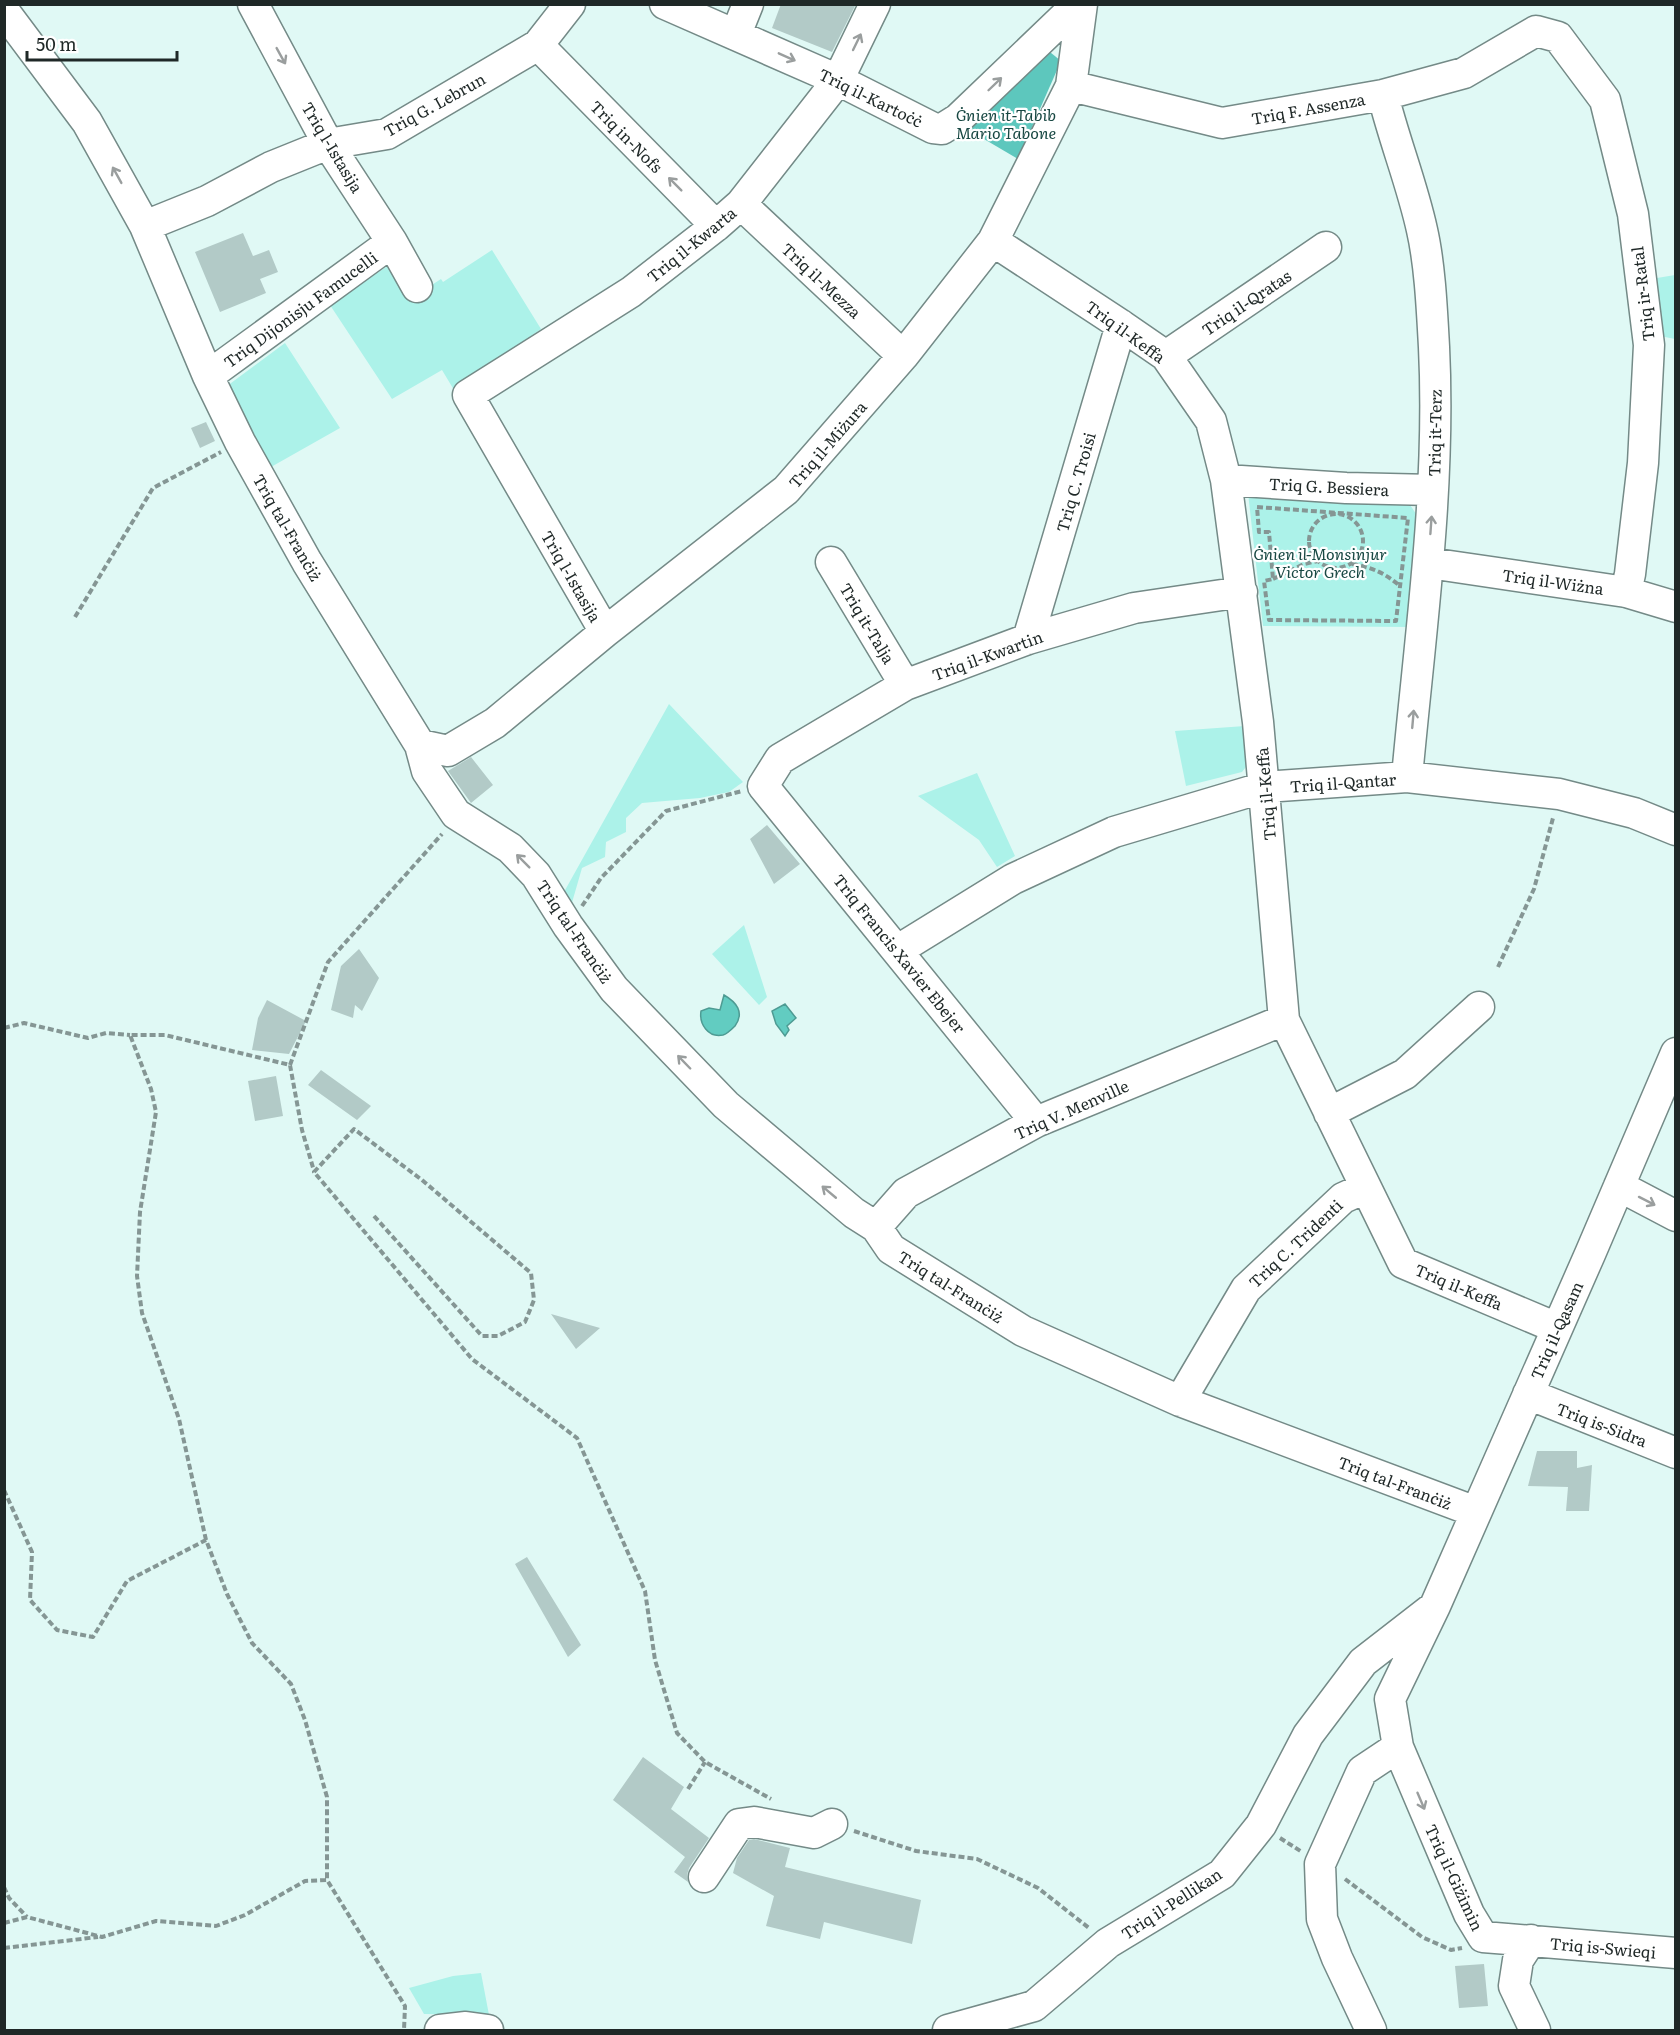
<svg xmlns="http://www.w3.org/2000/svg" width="1680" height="2035" viewBox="0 0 1680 2035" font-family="Literata,serif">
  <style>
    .green { fill: #acf2e9 }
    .forest { fill: #5dc7bd }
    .water { fill: #62ccc1; stroke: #4e9b93; stroke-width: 1.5 }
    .building { fill: #b2cac7 }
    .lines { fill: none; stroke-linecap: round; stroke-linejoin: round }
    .minor-casing { stroke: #748a87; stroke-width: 33 }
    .path { stroke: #859694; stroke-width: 4; stroke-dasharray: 6 3; stroke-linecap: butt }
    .minor { stroke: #fff; stroke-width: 30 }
    .oneway { stroke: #9a9e9e }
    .labels { text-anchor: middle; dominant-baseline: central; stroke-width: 4.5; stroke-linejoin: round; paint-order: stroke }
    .street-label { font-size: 16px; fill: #1f2827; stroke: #fff }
    .park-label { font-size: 16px; font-style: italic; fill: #184843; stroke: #fff }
  </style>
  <rect width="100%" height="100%" fill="#e0f9f5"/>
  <!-- green -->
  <path class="green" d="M492,250L541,329L454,390L442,370L392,399L330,305L389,265L410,299L441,279L443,282Z
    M1675,275V339L1655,335L1651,279Z
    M285,343L340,428L271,467L227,386Z
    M1248,493L1407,500L1418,517L1411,627L1263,626Z
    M669,704L743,782L729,792L700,798L642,803L626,818V832L606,842L605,857L582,868L571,906L564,892Z
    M1245,726L1249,763L1242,772L1186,786L1175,731Z
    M977,773L1015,856L997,867L979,840L918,796Z
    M744,925L767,997L759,1005L712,954Z
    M481,1973L489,2015L424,2014L409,1988L453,1976Z"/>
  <!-- forest -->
  <path class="forest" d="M1045,48L1061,61L1018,159L967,129Z"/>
  <!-- water -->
  <path class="water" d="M724,995C736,1002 745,1012 735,1026C732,1029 727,1034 723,1035C708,1038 699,1024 701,1011L709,1008L720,1010Z
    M785,1004L796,1018L787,1026L789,1030L785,1036L776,1024L772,1011Z"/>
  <!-- building -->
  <path class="building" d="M781,4H856L832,52L772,28Z
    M243,233L253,256L269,250L278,272L260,279L266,293L220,312L195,252Z
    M206,422L215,441L200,448L191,428Z
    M471,757L493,785L471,803L448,771Z
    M767,825L800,864L774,884L750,839Z
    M359,949L379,978L362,1011L355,1005L353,1018L331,1010L341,966Z
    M267,1000L306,1021L289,1054L252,1050L258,1018Z
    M321,1070L371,1106L357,1120L308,1085Z
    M276,1076L283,1116L255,1121L248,1081Z
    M551,1314L600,1328L576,1349Z
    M1537,1451H1577V1468L1592,1465L1589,1511H1566L1568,1487L1528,1486Z
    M527,1557L581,1645L568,1657L515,1564Z
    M643,1757L684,1787L671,1809L709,1838L689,1868L687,1875L688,1882L674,1872L685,1857L613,1800Z
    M754,1839L790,1848L785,1867L921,1900L912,1944L824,1922L820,1939L766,1926L774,1896L733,1873L737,1858L749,1840Z
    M1484,1964L1488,2006L1459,2008L1455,1966Z"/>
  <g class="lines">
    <!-- minor casing -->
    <g class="minor-casing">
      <path id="minor" d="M253,4L328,144L392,242L417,287
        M665,4L838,80L933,128L942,129L958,119L1078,4
        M4,11L87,122L145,226L208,376L240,442L307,562L420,745L427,771L456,814L510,848L536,875L568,926L614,989L726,1105L854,1213L876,1227L891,1249L1023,1331L1180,1401L1476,1512
        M736,34L748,4
        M538,45L716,226
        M1071,86L1222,123L1383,95L1464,73L1536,31L1558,37L1605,100L1633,214L1649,345L1643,463L1630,574L1626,592
        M1383,95C1394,140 1412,184 1422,230C1430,265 1432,311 1434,347C1441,491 1420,634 1407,777
        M741,204L903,356
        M145,226L207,201L271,167L328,144L387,134L538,45L570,4
        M993,241L1121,325L1166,356L1211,421L1226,480L1258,722L1284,1020L1403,1263L1557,1328
        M1166,356L1326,247
        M208,376L392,242
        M1226,480L1346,488L1433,490
        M831,562L905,685
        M1429,563L1626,592L1676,607
        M605,632L468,395L631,292L716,226L741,204L838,80L875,4
        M1028,639L1121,325
        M420,745L448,751L495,723L605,632L786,490L903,356L993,241L1071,86L1082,4
        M898,950L1013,879L1114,832L1265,787L1407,777L1559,794L1634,813L1676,830
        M1676,1053L1590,1254L1435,1606L1390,1699L1398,1747L1469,1914L1483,1937L1676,1953
        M1329,1113L1405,1074L1479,1007
        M1036,1122L763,786L780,759L905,685L1028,639L1134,608L1242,592
        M1619,1186L1676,1216
        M876,1227L906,1193L1036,1122L1284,1020
        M1528,1394L1676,1453
        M1180,1401L1246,1289L1343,1198L1365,1188
        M704,1877L739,1824L754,1822L814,1833L832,1824
        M1531,1940L1518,1960L1514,1986L1535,2030
        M440,2030L466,2027L488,2030
        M948,2030L1034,2006L1108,1943L1222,1874L1261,1825L1308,1735L1363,1662L1430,1610
        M1371,2030L1337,1958L1322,1919L1320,1864L1362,1771L1398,1747"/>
    </g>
    <!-- path -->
    <path class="path" d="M1257,507L1408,518L1396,621L1269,620L1264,581L1273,579L1269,532H1259Z
      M1309 541a27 27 0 1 1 54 0a27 27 0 1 1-54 0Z
      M1352,564C1371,567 1385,573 1400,586
      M1273,579L1304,564L1318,561
      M75,617L153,488L221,452
      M582,906L601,878L666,811L742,791
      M1498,967L1534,889L1553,818
      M4,1028L24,1023L88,1038L106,1033L130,1035
      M290,1065L328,962L442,834
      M374,1216L482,1336H498L525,1322L534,1300L531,1273L422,1180L354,1129L314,1172L472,1359L577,1438L645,1591L655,1660L677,1733L705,1762L771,1799
      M4,1490L32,1552L30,1600L57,1630L93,1637L127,1581L206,1540L227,1594L252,1643L291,1684L305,1720L327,1797V1880
      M206,1540L179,1419L142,1313L137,1276L140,1212L156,1112L151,1089L130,1035H165L290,1065L302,1130L314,1171
      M688,1789L705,1762
      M854,1831L916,1851L977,1859L1038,1888L1089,1928
      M1280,1838L1302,1852
      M1345,1879L1422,1937L1451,1950L1462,1948
      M4,1887L9,1898L27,1917
      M4,1923L27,1917L102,1937L156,1921L216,1926L245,1915L305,1881L327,1880L405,2006L404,2030
      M4,1948L98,1937"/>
    <!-- minor -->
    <use href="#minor" class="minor"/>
  </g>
  <!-- one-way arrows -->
  <defs><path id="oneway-shaft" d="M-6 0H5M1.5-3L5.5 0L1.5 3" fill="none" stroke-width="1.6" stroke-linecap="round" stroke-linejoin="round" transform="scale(1.5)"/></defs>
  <g class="oneway">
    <use href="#oneway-shaft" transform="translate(857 42) rotate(-64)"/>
    <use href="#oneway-shaft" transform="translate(281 56) rotate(61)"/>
    <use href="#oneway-shaft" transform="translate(787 57) rotate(24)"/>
    <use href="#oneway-shaft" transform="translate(995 84) rotate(-44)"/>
    <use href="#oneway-shaft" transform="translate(117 175) rotate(-119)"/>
    <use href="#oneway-shaft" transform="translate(675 184) rotate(-135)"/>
    <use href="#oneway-shaft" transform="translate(1431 525) rotate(-86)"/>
    <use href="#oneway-shaft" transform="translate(1413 719) rotate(-85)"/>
    <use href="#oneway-shaft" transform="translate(523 861) rotate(-135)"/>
    <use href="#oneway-shaft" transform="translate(684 1062) rotate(-134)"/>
    <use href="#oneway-shaft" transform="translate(829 1192) rotate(-140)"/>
    <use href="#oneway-shaft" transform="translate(1647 1201) rotate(27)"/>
    <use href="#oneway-shaft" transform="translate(1421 1801) rotate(67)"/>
  </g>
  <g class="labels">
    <!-- street labels -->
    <g class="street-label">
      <text transform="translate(871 97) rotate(26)">Triq il-Kartoċċ</text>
      <text transform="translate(434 104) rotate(-29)">Triq G. Lebrun</text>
      <text transform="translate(1308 108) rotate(-10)">Triq F. Assenza</text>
      <text transform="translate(627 136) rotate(45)">Triq in-Nofs</text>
      <text transform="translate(333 147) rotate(59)">Triq l-Istasija</text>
      <text transform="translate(691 244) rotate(-39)">Triq il-Kwarta</text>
      <text transform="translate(822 280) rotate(43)">Triq il-Mezza</text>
      <text transform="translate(1642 294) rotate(-97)">Triq ir-Ratal</text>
      <text transform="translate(1246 302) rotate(-34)">Triq il-Qratas</text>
      <text transform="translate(300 309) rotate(-36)">Triq Dijonisju Famucelli</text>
      <text transform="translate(1126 331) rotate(36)">Triq il-Keffa</text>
      <text transform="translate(1434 433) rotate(-89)">Triq it-Terz</text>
      <text transform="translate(827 444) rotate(-49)">Triq il-Miżura</text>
      <text transform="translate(1075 482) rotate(-74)">Triq C. Troisi</text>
      <text transform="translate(1329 486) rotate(3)">Triq G. Bessiera</text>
      <text transform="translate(288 527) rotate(60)">Triq tal-Franċiż</text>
      <text transform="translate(572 576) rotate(60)">Triq l-Istasija</text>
      <text transform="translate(1553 581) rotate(8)">Triq il-Wiżna</text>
      <text transform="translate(868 623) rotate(59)">Triq it-Talja</text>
      <text transform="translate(987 655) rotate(-20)">Triq il-Kwartin</text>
      <text transform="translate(1343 782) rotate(-4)">Triq il-Qantar</text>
      <text transform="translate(1265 794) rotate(-95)">Triq il-Keffa</text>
      <text transform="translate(575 931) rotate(56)">Triq tal-Franċiż</text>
      <text transform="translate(900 953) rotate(51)">Triq Francis Xavier Ebejer</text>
      <text transform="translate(1071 1109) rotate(-24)">Triq V. Menville</text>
      <text transform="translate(1295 1243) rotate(-43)">Triq C. Tridenti</text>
      <text transform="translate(951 1286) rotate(32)">Triq tal-Franċiż</text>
      <text transform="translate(1459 1286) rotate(23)">Triq il-Keffa</text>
      <text transform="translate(1556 1330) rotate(-66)">Triq il-Qasam</text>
      <text transform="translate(1602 1424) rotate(21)">Triq is-Sidra</text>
      <text transform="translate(1395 1482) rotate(21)">Triq tal-Franċiż</text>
      <text transform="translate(1455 1877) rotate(65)">Triq il-Giżimin</text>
      <text transform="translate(1171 1903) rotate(-33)">Triq il-Pellikan</text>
      <text transform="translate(1603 1947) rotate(5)">Triq is-Swieqi</text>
    </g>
    <!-- park labels -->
    <g class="park-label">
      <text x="1006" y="114">Ġnien it-Tabib<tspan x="1006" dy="18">Mario Tabone</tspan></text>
      <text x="1320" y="553">Ġnien il-Monsinjur<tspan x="1320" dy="18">Victor Grech</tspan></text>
    </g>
  </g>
  <!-- border -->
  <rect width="1680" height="2035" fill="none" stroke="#1f2827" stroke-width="12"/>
  <!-- scale -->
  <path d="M27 51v9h150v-9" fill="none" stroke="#1f2827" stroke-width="3"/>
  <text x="36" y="51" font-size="18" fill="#1f2827" stroke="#ffffff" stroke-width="4.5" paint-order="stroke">50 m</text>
</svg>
